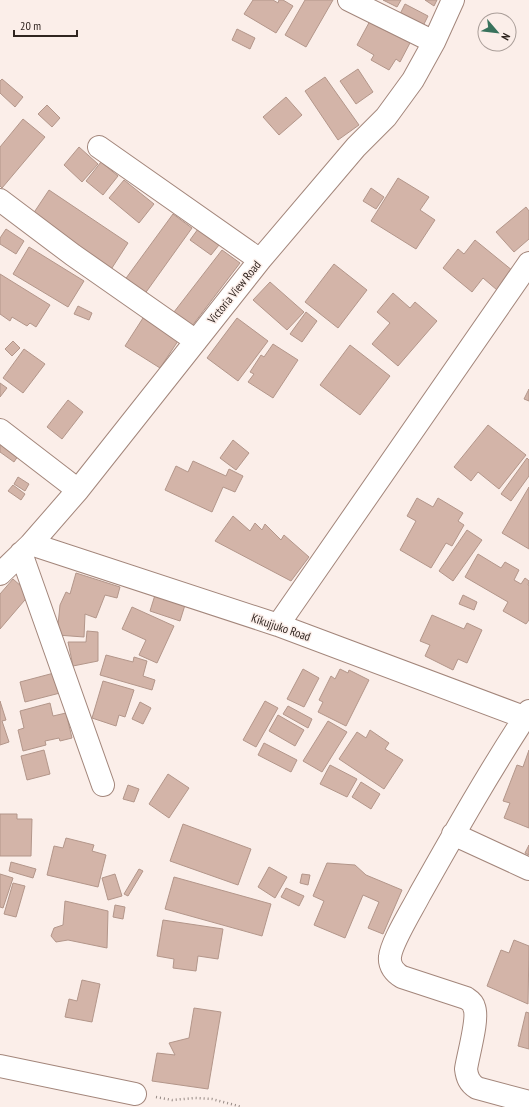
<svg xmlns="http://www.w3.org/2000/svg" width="529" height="1107" viewBox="0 0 529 1107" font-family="'PT Sans Narrow',sans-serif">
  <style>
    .building { fill: #d3b4a8; stroke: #b3968a }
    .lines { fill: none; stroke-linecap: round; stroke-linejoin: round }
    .minor-casing { stroke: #a3867b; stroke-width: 24 }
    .path { stroke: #958984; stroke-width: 2.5; stroke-dasharray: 1 3; stroke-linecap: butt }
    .minor { stroke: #fff; stroke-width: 22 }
    .labels { text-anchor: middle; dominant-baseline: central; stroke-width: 3; stroke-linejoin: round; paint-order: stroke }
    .street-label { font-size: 12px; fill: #302520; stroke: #fbeee9 }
  </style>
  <rect width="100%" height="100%" fill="#fbeee9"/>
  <!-- building -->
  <path class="building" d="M253,0H273L278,3L279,0H283L293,6L276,33L244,14Z
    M305,0H333L306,47L285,35Z
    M383,0H401L397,7Z
    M425,0H437L434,6Z
    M405,4L428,16L421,30L398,18Z
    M371,19L411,41L400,62L396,59L389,70L371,60L374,55L357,45Z
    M237,29L255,38L250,49L232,40Z
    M358,69L373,92L356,104L340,81Z
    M325,77L359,125L338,140L305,91Z
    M2,79L23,97L15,107L0,93V81Z
    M286,97L302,115L279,135L263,117Z
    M47,105L60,118L52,127L38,114Z
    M23,119L45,137L2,188L0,186V147Z
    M79,147L98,164L82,182L64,165Z
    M101,162L118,176L103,195L86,181Z
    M398,178L429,197L420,210L435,220L416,249L371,221Z
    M124,180L154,204L139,223L109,198Z
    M371,188L384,197L376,209L363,201Z
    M49,190L128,243L110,271L31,217Z
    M526,207L529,211V239L514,252L496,232Z
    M173,214L192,228L144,295L124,281Z
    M6,229L24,241L16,254L0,244V238Z
    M198,229L219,245L211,255L190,240Z
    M475,240L513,271L497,290L483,278L472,292L443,268L458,249L464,254Z
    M29,247L84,281L68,307L13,274Z
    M222,250L240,263L192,326L174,312Z
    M334,264L367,290L338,328L305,302Z
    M0,274L50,305L36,327L30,323L27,326L12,317L10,321L0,314Z
    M270,282L304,312L287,330L253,300Z
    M393,293L410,308L415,302L437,321L398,366L372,344L390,323L377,312Z
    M78,306L92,313L89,320L74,314Z
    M306,312L317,321L302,342L290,334Z
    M143,318L178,341L160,368L125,346Z
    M237,318L268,341L238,381L207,358Z
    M13,341L20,348L12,356L5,349Z
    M273,344L298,360L273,398L248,382L254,374L250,372L261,355L264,357Z
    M350,345L390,376L360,415L320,385Z
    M24,349L45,364L23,393L3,378Z
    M0,383L7,388L0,397Z
    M529,389V401L524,399Z
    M68,400L83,412L62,439L47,427Z
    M488,425L526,455L499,489L478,472L471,481L454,467Z
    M0,439L20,453L14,462L0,452Z
    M233,440L249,453L236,470L220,458Z
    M527,458L529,460V476L511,501L501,494Z
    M193,461L226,476L229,469L243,476L235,492L223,487L212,512L165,490L176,466L188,472Z
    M18,477L29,484L25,491L14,484Z
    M13,485L25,494L21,500L8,491Z
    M529,487V549L502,533Z
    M417,498L433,507L438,498L463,513L458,521L464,525L452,546L446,543L431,568L400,550L416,521L407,516Z
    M233,516L250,531L255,523L262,530L265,524L281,540L284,535L309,557L291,581L215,541Z
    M467,530L482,540L453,581L439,571Z
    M478,554L501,568L505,562L519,570L514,580L521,584L525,578L529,581L528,585H529V620L526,624L503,611L508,602L465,577Z
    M76,573L120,587L117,598L105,595L96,618L85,614L84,637L57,635L60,605L66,592L70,594Z
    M13,579L30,594L0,629V594Z
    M155,595L185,605L180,621L150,611Z
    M463,595L477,602L474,610L459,604Z
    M132,607L174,626L157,663L139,655L146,640L122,629Z
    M432,615L464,629L467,623L482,630L467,663L458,659L453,670L425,656L430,645L420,641Z
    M87,631L98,632V661L73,666L68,642H86Z
    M106,655L133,662L134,657L147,661L143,676L155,680L152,690L100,675Z
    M303,669L319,678L304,707L287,699Z
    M340,669L348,673L349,670L369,680L346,726L318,712L323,702L319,700L331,676L335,679Z
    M54,673L60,693L25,702L20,682Z
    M103,681L134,690L125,717L119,715L116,726L92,718Z
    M0,701L6,720L2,721L9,742L0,745Z
    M265,701L278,708L256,747L243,740Z
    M140,702L151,708L143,724L132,719Z
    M50,703L53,716L66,713L72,738L60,741L59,738L45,741L46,745L23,751L18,730L24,728L20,711Z
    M288,706L312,719L308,728L283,714Z
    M278,715L304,730L295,746L269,731Z
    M328,721L347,732L322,772L303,761Z
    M370,730L389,743L385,749L403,760L384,789L339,759L357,732L366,738Z
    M264,743L297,760L291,772L258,755Z
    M44,750L50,774L27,780L21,756Z
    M529,750V828L504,818L510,803L503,801L517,765L523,767Z
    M330,765L357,779L347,797L320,784Z
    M168,774L189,788L169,818L149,804Z
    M361,782L380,794L371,809L352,797Z
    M128,785L139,789L134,802L123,799Z
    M0,814H17V819H32L31,856H0Z
    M183,824L251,849L238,885L170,861Z
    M66,838L94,845L92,851L106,855L98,887L47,875L54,846L63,848Z
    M529,845V855L525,853Z
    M11,862L36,869L33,878L9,871Z
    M327,863L355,865L366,875L402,890L383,934L368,928L379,902L363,895L345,938L314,925L324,901L313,896Z
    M269,867L287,877L275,898L258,887Z
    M139,869L143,871L128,896L124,894Z
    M0,874L13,878L3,908L0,907Z
    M115,874L122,896L108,900L102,878Z
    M302,874L310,875L308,885L300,883Z
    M174,877L271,904L262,936L165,909Z
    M13,883L25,886L16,917L4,914Z
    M286,888L304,896L299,906L281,897Z
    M65,901L108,911L107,948L68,940L56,942L51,936L54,928L63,925Z
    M115,905L125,907L123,919L113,917Z
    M163,920L223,929L218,959L198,956L196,971L173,968L174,959L157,956Z
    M514,940L529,946L528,1004L487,986L501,950L509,953Z
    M82,980L100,984L92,1022L65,1017L69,999L77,1001Z
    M194,1008L221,1012L208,1089L152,1081L157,1053L175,1055L169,1043L189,1038Z
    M526,1012L529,1013V1049L518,1046Z"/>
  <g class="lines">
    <!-- minor casing -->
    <g class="minor-casing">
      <path id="minor" d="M349,0L434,42
        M99,147L260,260
        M0,200L73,255L196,341
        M0,430L78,490
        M31,544L278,625L529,719
        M21,553L103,785
        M0,574L31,544L78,490L260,260L356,147L386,117L413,80L434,42L453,0
        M278,625L529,263
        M529,711C490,770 455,832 420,894C413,908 391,943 390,957C389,966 395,973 402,977L466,998C469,1000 473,1002 474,1007C479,1018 468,1055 466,1069C467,1077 469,1083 477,1088L529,1102
        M453,834L529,869
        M0,1066L135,1094"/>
    </g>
    <!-- path -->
    <path class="path" d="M156,1097L172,1100L195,1098L212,1099L242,1107"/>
    <!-- minor -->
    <use href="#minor" class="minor"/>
  </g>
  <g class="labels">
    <!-- street labels -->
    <g class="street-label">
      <text transform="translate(234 292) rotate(-51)">Victoria View Road</text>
      <text transform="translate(281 627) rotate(19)">Kikujjuko Road</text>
    </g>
  </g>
  <!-- north arrow -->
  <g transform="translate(497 32) rotate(118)"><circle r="19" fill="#fbeee9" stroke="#aa9e99"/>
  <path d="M0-3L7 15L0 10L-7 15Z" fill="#38725c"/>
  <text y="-6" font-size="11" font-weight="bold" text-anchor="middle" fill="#302520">N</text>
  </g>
  <!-- scale -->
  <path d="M14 30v6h63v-6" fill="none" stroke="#302520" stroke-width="2"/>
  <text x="20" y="30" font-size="12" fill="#302520" stroke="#fbeee9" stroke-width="3" paint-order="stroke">20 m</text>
</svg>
